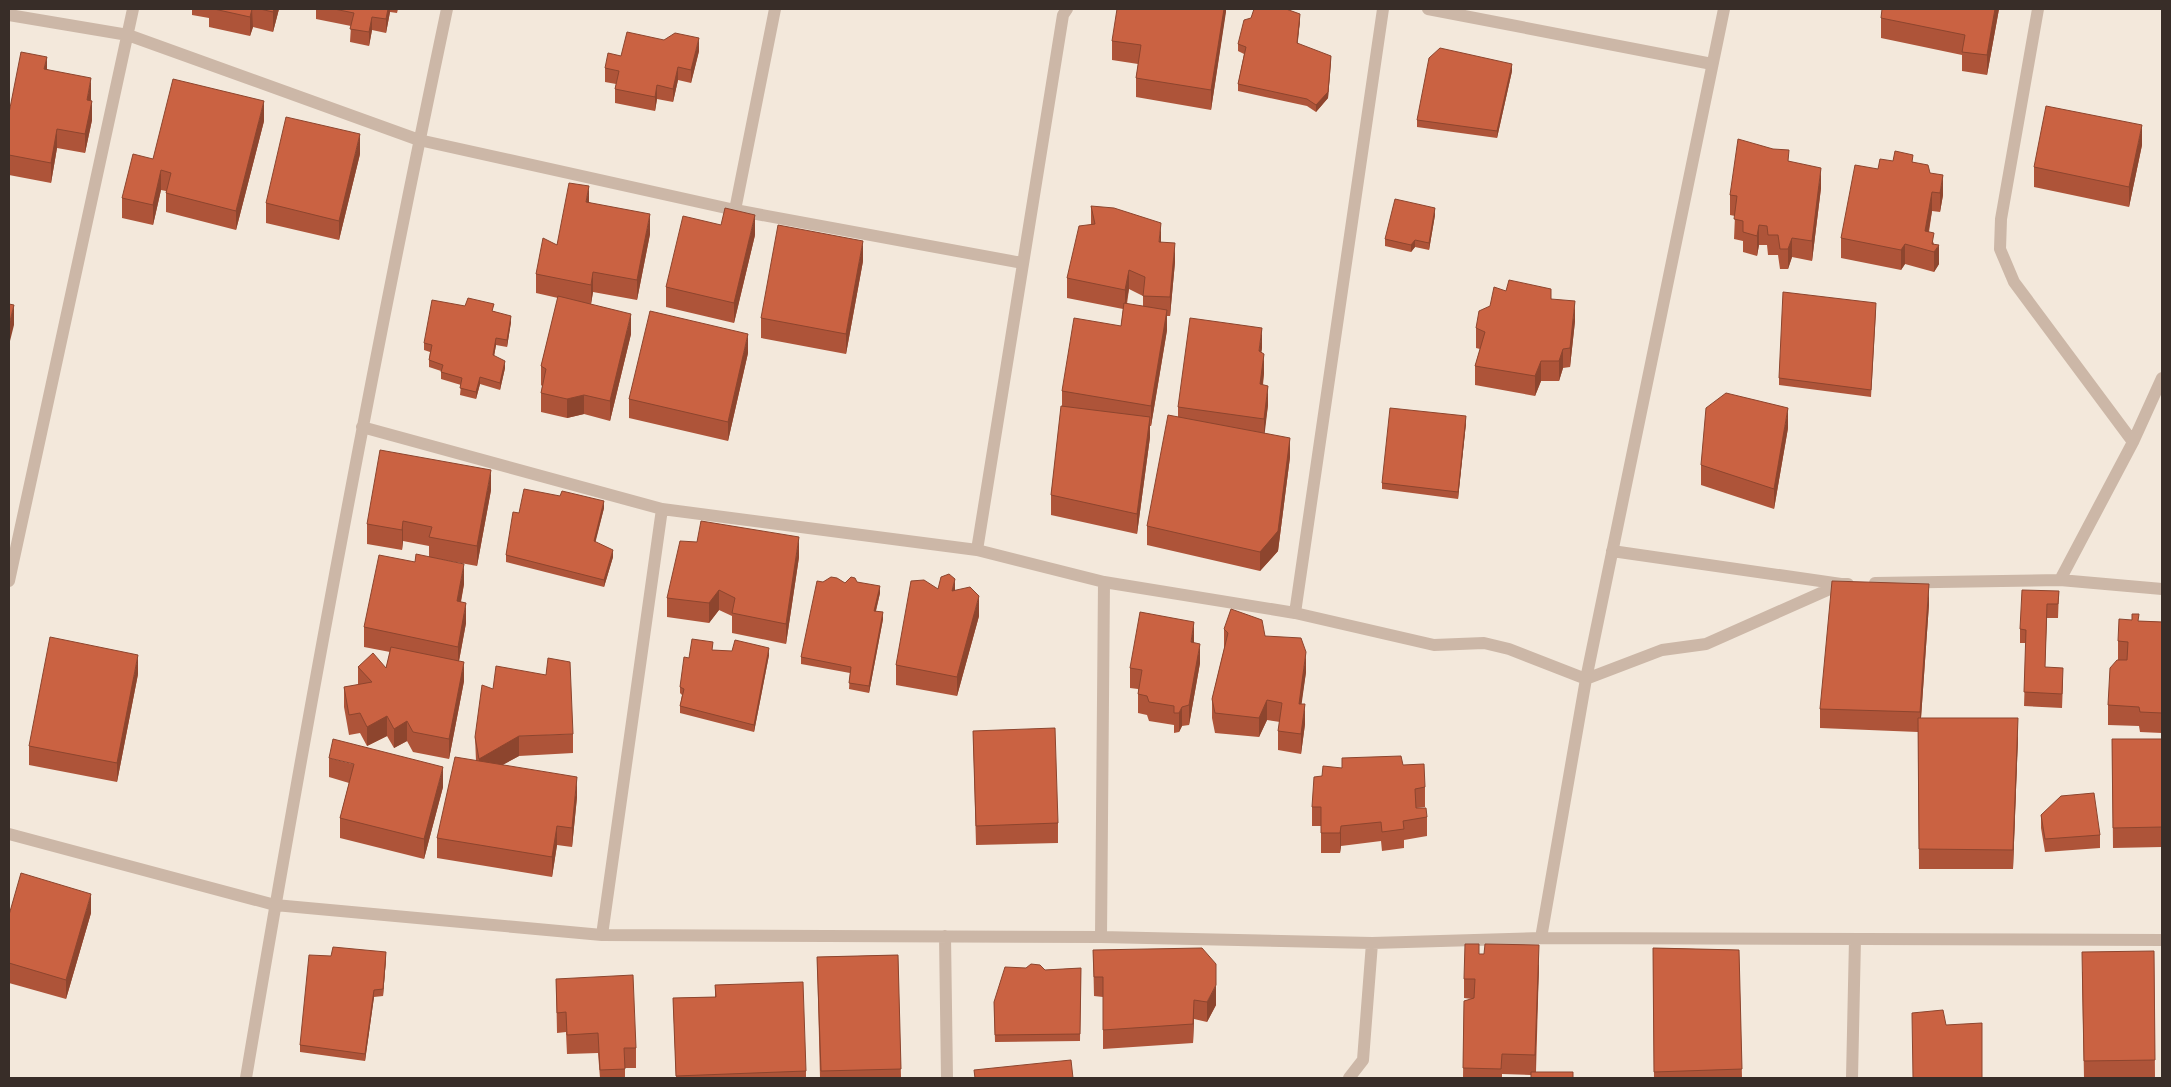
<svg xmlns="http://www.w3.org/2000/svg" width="2171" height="1087" viewBox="0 0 2171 1087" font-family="Inter,sans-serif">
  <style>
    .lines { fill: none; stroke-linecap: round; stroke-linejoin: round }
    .minor { stroke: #ccb7a7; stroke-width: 12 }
    .wall { fill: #ae5439; fill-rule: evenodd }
    .shaded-wall { fill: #8d452e }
    .building { fill: #ca6242; stroke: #8d452e }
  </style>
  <rect width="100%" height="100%" fill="#f3e8db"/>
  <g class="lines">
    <!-- minor -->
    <path class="minor" d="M1428,9L1712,64
      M2038,9L2001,219L2000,249L2014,282L2133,442
      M9,15L128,35L419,140L735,210L1022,263
      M735,210L775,9
      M362,427L662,509L602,935
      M662,509L977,550L1104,582L1295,613L1434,645L1484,643L1509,649L1586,679L1662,650L1706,644L1841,584H1848
      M977,550L1063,15L1067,9
      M1612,551L1841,584
      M2060,580L2133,442L2162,378
      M9,581L133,9
      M1875,583L2060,580L2162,589
      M1295,613L1383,9
      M9,834L275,905L602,935L1101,937L1372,943L1541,938L2162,940
      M945,936L947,1078
      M1101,937L1104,582
      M1541,938L1586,679L1724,9
      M246,1078C306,721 372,364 447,9
      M1349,1078L1363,1060L1372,943
      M1852,1078L1855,939"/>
  </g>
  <!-- wall -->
  <path class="wall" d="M192,9H279L273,32L253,27L250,36L209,27V18L192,15Z
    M316,9H398L397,13L390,12L386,33L372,30L369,46L350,42L351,26L316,19Z
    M1226,9L1211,110L1136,97V78L1138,64L1112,60V41Z
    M1999,9L1987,75L1962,71V55L1881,38V18Z
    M1300,21L1297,43L1331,63L1328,98L1316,112L1307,106L1238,91V84L1244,54L1238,51V44Z
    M699,51L691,83L678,80L673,102L657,99L655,111L615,103V89L616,84L605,82V68L621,56Z
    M47,69L91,98L92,120L85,153L57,148L51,183L9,175V113Z
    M1512,71L1497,138L1417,127V120Z
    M264,121L236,230L166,212V191L161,190L153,225L122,218V198L153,159Z
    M2142,145L2129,207L2034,187V167Z
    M360,154L339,240L266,223V203Z
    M1789,161L1821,188L1812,261L1792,257L1788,269H1780L1778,255H1768L1767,245H1759L1757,256L1743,252V241L1734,239L1735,216L1730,215V195Z
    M1893,161L1913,162L1930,173L1943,195L1940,212L1932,211L1929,232L1934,244L1939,264L1934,272L1905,264L1901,270L1841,258V238L1878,169Z
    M589,202L650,234L637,300L593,292L591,304L631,334L610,421L584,414L567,418L541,412V393L542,386L541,385V366L558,298L536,293V274L557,245Z
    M1091,206L1161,242L1175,262L1170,316H1167V330L1151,426H1150V437L1137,534L1051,515V495L1062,406V391L1121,326L1123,309L1067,298V278L1091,225ZM1129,289L1143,296V306L1127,304Z
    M1435,215L1429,250L1415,247L1411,252L1385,246V239Z
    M755,235L734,323L666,307V287Z
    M863,261L846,354L761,338V318Z
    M1506,291L1551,299L1575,321L1570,367L1563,368L1559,381H1541L1535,396L1475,385V366L1480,349L1476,348V328L1490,306Z
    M1876,310L1871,397L1779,385V378Z
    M494,311L511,322L507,347L496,345L494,356L505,368L500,390L480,384L476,399L460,395L461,385L441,379V371L429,367V360L430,352L424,350V343Z
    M1262,348L1261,352L1264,373L1263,385L1268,405L1264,433L1290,457L1278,551L1260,571L1147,545V526L1178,417V407Z
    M748,353L728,441L629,418V399Z
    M1466,423L1458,499L1382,489V483Z
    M1788,428L1774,509L1701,485V465Z
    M491,490L477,566L433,558L464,584L461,602L466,623L459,661L464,681L449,759L413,752L407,741L394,748L387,736L367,746L360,733L349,735L344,707V687L358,685V667L386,668L390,652L364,647V627L415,562L429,557V546L403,541L402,550L367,544V524Z
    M604,508L595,542L613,557L604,587L506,562V555L519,513Z
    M799,557L786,644L732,633V616L719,610L709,623L667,617V598Z
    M823,582L845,583L857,582L880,593L876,611L883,619L869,693L849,689L850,673L801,664V657Z
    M938,589L955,590L979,616L957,696L896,685V665Z
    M2059,591L2058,618H2047L2045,667L2063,682L2062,708L2024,706L2026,643H2020V629Z
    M1929,604L1921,718L2018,737L2013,869H1919L1918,732L1820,728V709Z
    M2139,621L2162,622V733L2140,732L2139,726L2108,725V705L2118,660V641Z
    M1224,629L1265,636L1306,672L1301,704L1305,724L1301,754L1278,750V731L1280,722L1267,720L1259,737L1215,733L1212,718V699L1224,649Z
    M1194,643L1200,663L1189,725L1182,726L1179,732L1174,733V725L1149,721L1147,715L1138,713V689L1130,688V668Z
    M713,650L769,655L754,732L680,713V706L682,695L680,693V687L689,658Z
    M138,674L117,782L29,765V746Z
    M973,731L1058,823V843L976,845Z
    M573,734V753L519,756L502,765L577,797L572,847L557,845L552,877L437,858V838L476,761L475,737Z
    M2112,739H2162V847L2113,848Z
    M329,758L443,787L424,859L340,838V818L349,783L329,777Z
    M1403,765L1425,787V807L1416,808L1427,817V836L1404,840V848L1382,851L1381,841L1341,846L1340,853H1321V826H1312V807L1322,776L1342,768Z
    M2041,815L2100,835V848L2045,852L2041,828Z
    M91,913L66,999L9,983V915Z
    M1653,948L1739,950L1742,1078H1654Z
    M1093,950L1216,1005L1207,1022L1194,1019L1193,1043L1103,1049V997L1094,996Z
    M2154,951L2155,1078H2084L2082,972Z
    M1479,954L1539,965L1536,1072L1531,1075L1502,1074V1078H1463L1464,1001L1472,999L1464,998V979Z
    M898,955L901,1078H820L817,957Z
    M386,959L383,996L374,997L365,1061L300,1052V1045Z
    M1081,968L1080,1041L995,1042L994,1002L1045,970Z
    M556,979L636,1048V1068H625V1078H600L598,1053L567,1054L566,1032L557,1033Z
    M715,985L806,1071V1078H676L673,998L715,997Z"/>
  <!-- shaded-wall -->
  <path class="shaded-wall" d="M252,9L253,27L250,36V17Z
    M274,9H279L273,32V12Z
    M388,9H390V12L386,33V19Z
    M1224,9H1226V12L1211,110V90Z
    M1995,9H1999L1987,75V55Z
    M1300,14V21L1297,50V43Z
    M372,17V30L369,46V32Z
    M699,38V51L691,83V70Z
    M1331,56L1328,98L1316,112V105Z
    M47,57V77L44,69Z
    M1512,64V71L1497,138V131Z
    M678,67V80L673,102V89Z
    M91,78V98L87,119V100Z
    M657,85V99L655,111V97Z
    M92,101V120L85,153V134Z
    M264,101V121L236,230V211Z
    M2142,125V145L2129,207V187Z
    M57,129V148L51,183V163Z
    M360,134V154L339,240V221Z
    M1821,168V188L1812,261V241Z
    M161,170V190L153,225V205Z
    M1943,175V195L1940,212V193Z
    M589,186V206L586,202Z
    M1932,192V211L1925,251V231Z
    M1435,208V215L1429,250V243Z
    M650,214V234L637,300V280Z
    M755,215V235L734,323V303Z
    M1161,223V243L1159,242Z
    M1759,225V245L1757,256V236Z
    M1792,238V257L1788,269V249Z
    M1415,240V247L1411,252V245Z
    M863,241V261L846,354V334Z
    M1175,243V262L1170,316V297Z
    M1905,244V264L1901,270V250Z
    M1939,245V264L1934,272V252Z
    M1129,270V289L1125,309V290Z
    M593,272V292L591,304V285Z
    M1575,301V321L1570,367V348Z
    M14,305V325L9,345V325Z
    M1167,310V330L1151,426V406Z
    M631,314V334L610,421V401Z
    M511,316V322L507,347V340Z
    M1262,328V348L1259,370V351Z
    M748,334V353L728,441V422Z
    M496,338V345L493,362V355Z
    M1563,349V368L1559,381V361Z
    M1264,354V373L1260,404V384Z
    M505,361V368L500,390V383Z
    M1541,361V381L1535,396V376Z
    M480,377V384L476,399V392Z
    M1268,386V405L1264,439V419Z
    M584,395V414L567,418V399Z
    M1788,408V428L1774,509V489Z
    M1466,416V423L1458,499V492Z
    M1150,417V437L1137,534V514Z
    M1290,438V457L1278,551L1260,571V552Z
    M491,470V490L477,566V546Z
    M604,501V508L594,548V541Z
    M403,521V541L402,550V530Z
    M799,537V557L786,644V624Z
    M613,550V557L604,587V580Z
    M464,564V584L457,621V601Z
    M955,579V598L952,591Z
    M1929,584V604L1920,732V712Z
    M880,586V593L874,618V611Z
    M719,590V610L709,623V603Z
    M979,596V616L957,696V677Z
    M466,603V623L458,666V647Z
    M883,612V619L869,693V686Z
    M1194,622V642L1191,662V642Z
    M1200,644V663L1189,725V705Z
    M769,648V655L754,732V725Z
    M1306,652V672L1299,723V704Z
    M138,655V674L117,782V763Z
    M464,662V681L449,759V739Z
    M1267,700V720L1259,737V718Z
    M1305,704V724L1301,754V734Z
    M1182,707V726L1179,732V713Z
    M387,716V736L367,746V727Z
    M2018,718V737L2013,869V850Z
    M407,721V741L394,748V729Z
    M519,736V756L479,778V759Z
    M443,767V787L424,859V839Z
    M577,777V797L572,847V828Z
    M557,826V845L552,877V857Z
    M1341,826V846L1340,853V833Z
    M91,894V913L66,999V980Z
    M1539,945V965L1535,1075V1055Z
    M386,952V959L383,996V989Z
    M1216,985V1005L1207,1022V1002Z
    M374,990V997L365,1061V1054Z
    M1194,1000V1019L1193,1043V1024Z"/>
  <!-- building -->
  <path class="building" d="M214,9H252L250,17Z
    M260,9H274L273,12Z
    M334,9H388L386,19L372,17L369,32L350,29L354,13Z
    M1117,9H1224L1211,90L1136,78L1141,45L1112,41Z
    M1254,9H1286L1300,14L1297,43L1331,56L1328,92L1316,105L1307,99L1238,84L1246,47L1238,44L1244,20L1251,18Z
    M1882,9H1995L1987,55L1962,52L1965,35L1881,18Z
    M627,32L664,40L675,33L699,38L691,70L678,67L673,89L657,85L655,97L615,89L619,71L605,68L608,53L621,56Z
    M1440,48L1512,64L1497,131L1417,120L1429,58Z
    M21,52L47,57L44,69L91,78L87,100L92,101L85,134L57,129L51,163L9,155V113Z
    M173,79L264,101L236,211L166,193L171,173L161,170L153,205L122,198L133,154L153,159Z
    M2046,106L2142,125L2129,187L2034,167Z
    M286,117L360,134L339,221L266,203Z
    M1738,139L1773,149L1789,150L1788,161L1821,168L1812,241L1792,238L1788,249H1780L1778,235H1768L1767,226L1759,225L1757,236L1743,232V221L1734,219L1737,196L1730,195Z
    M1895,151L1913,155L1912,162L1928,165L1930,173L1943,175L1940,193L1932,192L1925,231L1934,233L1932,244L1939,245L1934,252L1905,244L1901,250L1841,238L1855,165L1878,169L1880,159L1893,161Z
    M569,183L589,186L586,202L650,214L637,280L593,272L591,285L536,274L543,238L557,245Z
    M1395,199L1435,208L1429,243L1415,240L1411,245L1385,239Z
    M1091,206L1114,208L1161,223L1159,242L1175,243L1170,297L1143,296L1145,277L1129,270L1125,290L1067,278L1079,226L1095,224Z
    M725,208L755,215L734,303L666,287L683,216L721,225Z
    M778,225L863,241L846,334L761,318Z
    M1509,280L1551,289V299L1575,301L1570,348L1563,349L1559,361H1541L1535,376L1475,366L1485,332L1476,328L1479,311L1490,306L1494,287L1506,291Z
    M1783,292L1876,303L1871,390L1779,378Z
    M558,296L631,314L610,401L584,395L567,399L541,393L546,369L541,366Z
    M468,298L494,304L492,311L511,316L507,340L496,338L493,355L505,361L500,383L480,377L476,392L460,388L462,378L441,372L443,365L429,360L432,345L424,343L432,300L465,306Z
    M1124,303L1167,310L1151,406L1062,391L1074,318L1121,326Z
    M9,304L14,305L9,325Z
    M650,311L748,334L728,422L629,399Z
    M1190,318L1262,328L1259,351L1264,354L1260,384L1268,386L1264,419L1178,407Z
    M1726,393L1788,408L1774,489L1701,465L1706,408Z
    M1061,406L1150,417L1137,514L1051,495Z
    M1390,408L1466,416L1458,492L1382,483Z
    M1168,415L1290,438L1278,531L1260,552L1147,526Z
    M380,450L491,470L477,546L429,537L432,527L403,521L402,530L367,524Z
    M524,489L560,496L562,491L604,501L594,541L613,550L604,580L506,555L513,512L519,513Z
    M701,521L799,537L786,624L732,613L735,598L719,590L709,603L667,598L680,541L697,542Z
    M416,554L464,564L457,601L466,603L458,647L364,627L379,555L415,562Z
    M949,574L955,579L952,591L970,587L979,596L957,677L896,665L911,581L924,580L938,589L941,577Z
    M831,577L837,578L845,583L851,577L855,578L857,582L880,586L874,611L883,612L869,686L849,683L851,667L801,657L817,581L823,582Z
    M1832,581L1929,584L1920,712L1820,709Z
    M2022,590L2059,591L2058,604H2047L2045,667L2063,668L2062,694L2024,692L2026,630L2020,629Z
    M1231,609L1262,620L1265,636L1301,638L1306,652L1299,704H1305L1301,734L1278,731L1282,703L1267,700L1259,718L1215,713L1212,699L1228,633L1224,629Z
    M1140,612L1194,622L1191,642L1200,644L1189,705L1182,707L1179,713H1174V706L1149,702L1147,696L1138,694L1142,670L1130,668Z
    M2132,614H2139L2138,621L2162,622V713L2140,712L2139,707L2108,705L2110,668L2117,660H2127L2128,642L2118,641L2119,619L2132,620Z
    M50,637L138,655L117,763L29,746Z
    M692,639L713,642L712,650L732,651L735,640L769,648L754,725L680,706L684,689L680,687L684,657L689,658Z
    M391,647L464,662L449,739L413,732L407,721L394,729L387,716L367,727L360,713L349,715L344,687L372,682L358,667L373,653L386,668Z
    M548,658L570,662L573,734L519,736L479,759L475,737L482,685L493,689L496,666L546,675Z
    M1918,718H2018L2013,850L1919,849Z
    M1055,728L1058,823L976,826L973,731Z
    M333,739L443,767L424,839L340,818L354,764L329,758Z
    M2112,739H2162V827L2113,828Z
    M1401,756L1403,765L1424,764L1425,787L1415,789L1416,808H1426L1427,817L1403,821L1404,829L1382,832L1381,822L1341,826L1340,833H1321V807H1312L1314,777L1322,776L1323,766L1342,768V758Z
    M455,757L577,777L572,828L557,826L552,857L437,838Z
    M2094,793L2100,835L2045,839L2041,815L2061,796Z
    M21,873L91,894L66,980L9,963V915Z
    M1465,944H1479V954H1484L1485,944L1539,945L1535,1055L1502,1054L1501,1069L1463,1068L1464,1001L1474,998L1475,979H1464Z
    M333,947L386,952L383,989L374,990L365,1054L300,1045L309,955L331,956Z
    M1202,948L1216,964V985L1207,1002L1194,1000L1193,1024L1103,1030V977H1094L1093,950Z
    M1653,948L1739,950L1742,1069L1654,1072Z
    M2154,951L2155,1060L2084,1061L2082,952Z
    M898,955L901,1069L821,1071L817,957Z
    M1031,964L1040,965L1045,970L1081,968L1080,1034L995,1035L994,1002L1005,967L1026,968Z
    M633,975L636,1048H624L625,1069L600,1070L598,1033L567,1035L566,1012L557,1013L556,979Z
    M803,982L806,1071L676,1076L673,998L716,997L715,985Z
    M1943,1010L1946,1025L1982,1023V1078H1913L1912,1013Z
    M1071,1060L1073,1078H975L974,1070Z
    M1531,1072H1573V1078H1531Z"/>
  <!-- border -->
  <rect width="2171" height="1087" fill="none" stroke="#382d28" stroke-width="20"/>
</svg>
